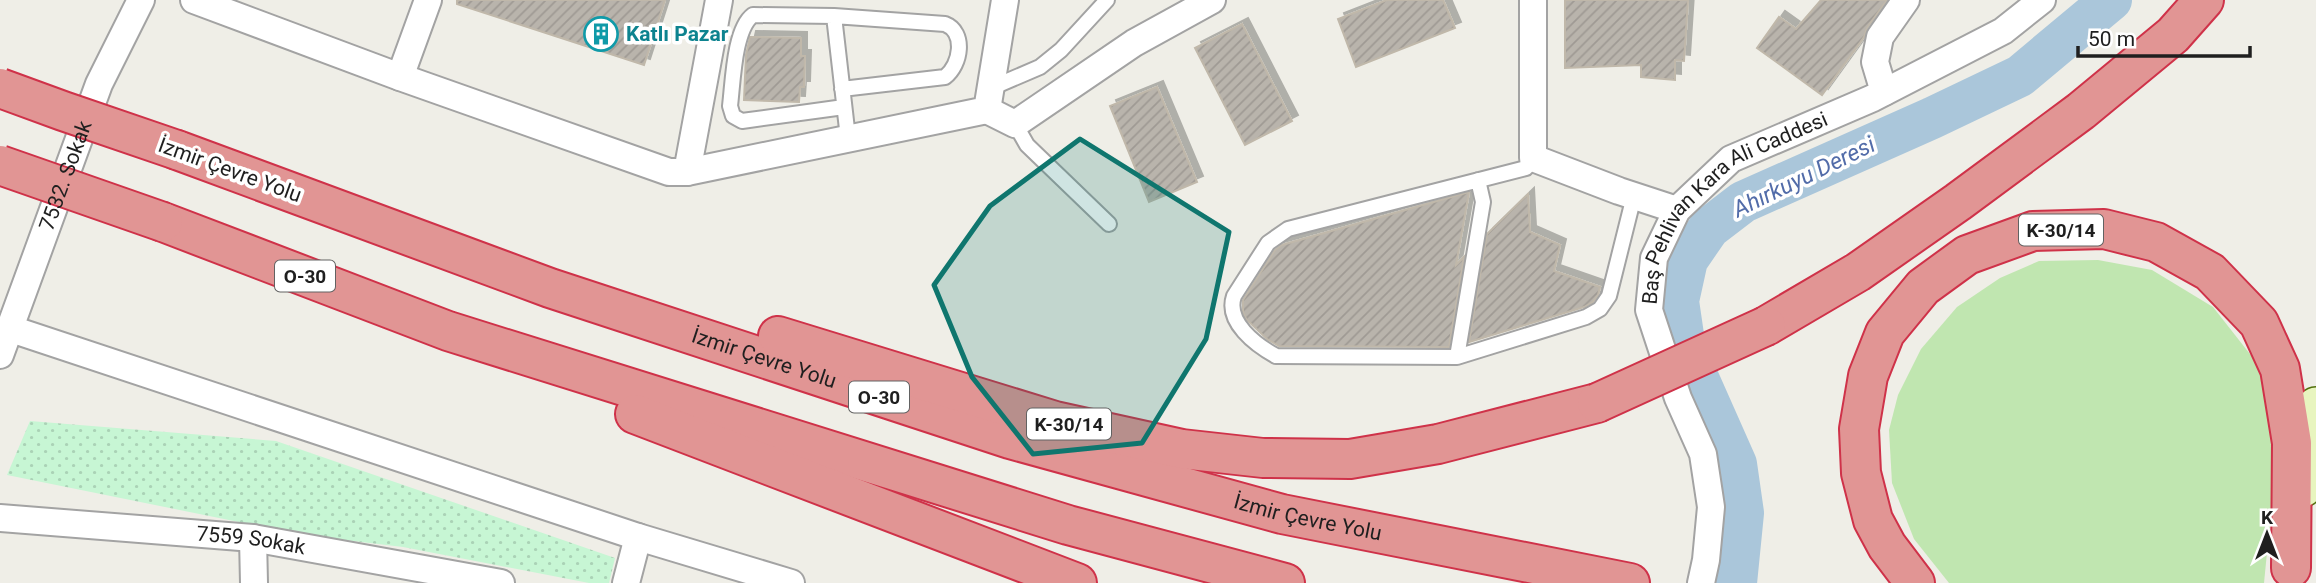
<svg xmlns="http://www.w3.org/2000/svg" width="2316" height="583" viewBox="0 0 2316 583" font-family="Roboto,sans-serif">
  <style>
    .grass { fill: #c0e6b0 }
    .park { fill: url(#park-dots) }
    .lines { fill: none; stroke-linecap: round; stroke-linejoin: round }
    .river { stroke: #aac6da; stroke-width: 42 }
    .building { fill: url(#building-hatch); stroke: #c0b8aa; stroke-width: 2; filter: url(#shadow) }
    .lane-casing { stroke: #a3a3a3; stroke-width: 18 }
    .street-casing { stroke: #a3a3a3; stroke-width: 30 }
    .secondary-casing { stroke: #52700d; stroke-width: 40 }
    .highway-casing { stroke: #cf3249; stroke-width: 42 }
    .lane { stroke: #fff; stroke-width: 14 }
    .street { stroke: #fff; stroke-width: 26 }
    .secondary { stroke: #e8f5bf; stroke-width: 37 }
    .highway { stroke: #e19594; stroke-width: 38 }
    .highway-bridge-casing { stroke: #cf3249; stroke-width: 42; stroke-linecap: butt }
    .highway-bridge { stroke: #e19594; stroke-width: 38 }
    .marked { fill: #0f766e; fill-opacity: 0.2; stroke: #0f766e; stroke-width: 5; stroke-linejoin: round }
    .labels { text-anchor: middle; dominant-baseline: central; stroke-width: 7; stroke-linejoin: round; paint-order: stroke }
    .shield { fill: #fff; stroke: #626262; stroke-width: 2 }
    .shield-label { font-size: 19px; font-weight: bold; fill: #1f1f1f }
    .culture-label { font-size: 21px; font-weight: bold; fill: #0d838f; stroke: #fff; text-anchor: start }
    .street-label { font-size: 21px; fill: #1f1f1f; stroke: #fff }
    .water-label { font-size: 23px; font-style: italic; fill: #526ca9; stroke: #fff }
  </style>
  <defs>
    <pattern id="park-dots" width="8" height="8" patternUnits="userSpaceOnUse" patternTransform="scale(1.75)"><rect width="8" height="8" fill="#c7f6d4"/><path d="M2 2h.1M6 6h.1" fill="none" stroke="#aad2b6" stroke-width="1.8" stroke-linecap="round"/></pattern>
    <pattern id="building-hatch" width="6" height="6" patternUnits="userSpaceOnUse" patternTransform="scale(1.75)"><rect width="6" height="6" fill="#b9b4ac"/><path d="M-1 1l2-2M0 6l6-6M5 7l2-2" fill="none" stroke="#9f9a94"/></pattern>
    <filter id="shadow"><feDropShadow dx="6" dy="-6" stdDeviation="0" flood-color="#0004"/></filter>
  </defs>
  <rect width="100%" height="100%" fill="#efeee7"/>
  <!-- grass -->
  <path class="grass" d="M2098,260L2152,270L2213,307L2257,363L2274,408L2276,461L2264,583H1949L1914,539L1892,483L1889,430L1898,395L1921,349L1957,307L2000,278L2039,261Z"/>
  <!-- park -->
  <path class="park" d="M30,421L276,441L615,558L609,583H589L403,547L303,535L7,475Z"/>
  <g class="lines">
    <!-- river -->
    <path class="river" d="M1736,583L1743,513L1736,464L1685,349L1678,301L1687,260L1709,228L1743,202L1932,118L2020,76L2111,0"/>
  </g>
  <!-- building -->
  <path class="building" d="M457,0H665L644,65L457,4Z
    M1387,0H1443L1455,28L1356,67L1338,19Z
    M1565,0H1688L1684,61L1675,60V80L1641,77V65L1565,68Z
    M1821,0H1887L1867,28L1864,37L1822,95L1757,48L1779,17L1796,29Z
    M1242,24L1292,121L1245,145L1195,48Z
    M750,37L801,38V56H805L804,87H800L799,102L744,100L746,55Z
    M1157,87L1197,182L1149,202L1110,106Z
    M1469,192L1456,265L1464,257L1449,347L1279,346L1267,339L1246,319L1243,312V300L1275,250L1282,245Z
    M1528,194L1530,232L1560,245L1554,271L1600,287L1598,295L1593,302L1584,307L1469,342L1487,234Z"/>
  <g class="lines">
    <!-- lane casing -->
    <g class="lane-casing">
      <path id="lane" d="M834,16L848,138
        M991,88L1040,67L1061,50L1107,0
        M842,89L945,77C961,65 966,32 945,24L834,16L753,15C734,29 733,82 730,106L733,116L742,121L844,107
        M1015,124L1027,145L1109,224
        M1533,158L1526,168L1288,229L1268,243L1234,296C1225,322 1256,345 1276,356L1457,357L1586,317L1600,309L1609,296L1634,196
        M1457,357L1483,202L1478,180"/>
    </g>
    <!-- street casing -->
    <g class="street-casing">
      <g id="street">
        <path d="M194,0L400,77L669,172H687L987,110L1005,0"/>
        <path d="M1533,0V158L1619,191L1677,210"/>
        <path d="M400,77L428,0"/>
        <path d="M1884,92L1875,62L1880,37L1906,0"/>
        <path d="M987,110L1015,124L1134,43L1212,0"/>
        <path d="M687,172L719,0"/>
        <path d="M8,328L638,537L791,583"/>
        <path id="s1" d="M0,355L99,84L141,0"/>
        <path id="s2" d="M0,518L253,538L501,583"/>
        <path d="M253,538L254,583"/>
        <path d="M626,583L638,537"/>
        <path id="s3" d="M1701,583L1706,560L1711,507L1703,454L1678,398L1649,310L1654,258L1677,210L1731,159L1873,98L2003,31L2042,0"/>
      </g>
    </g>
    <!-- secondary casing -->
    <g class="secondary-casing">
      <path id="secondary" d="M2303,488L2316,406"/>
    </g>
    <!-- highway casing -->
    <g class="highway-casing">
      <g id="highway">
        <path id="s4" d="M177,150L550,288L1010,439L1282,514L1630,583"/>
        <path d="M163,222L448,331L1068,525L1285,583"/>
        <path d="M1766,326L1858,272L1958,202L2081,111L2173,35L2204,0"/>
        <path d="M778,336L1055,421L1182,449L1263,458L1350,459L1438,444L1597,403"/>
        <path d="M635,414L1077,583"/>
        <path d="M1915,583L1887,546L1873,520L1861,473L1859,429L1868,376L1885,333L1923,287L1967,255L2033,231L2104,229L2156,242L2210,272L2259,323L2280,369L2292,443L2291,568"/>
      </g>
    </g>
    <!-- lane -->
    <use href="#lane" class="lane"/>
    <!-- street -->
    <use href="#street" class="street"/>
    <!-- secondary -->
    <use href="#secondary" class="secondary"/>
    <!-- highway -->
    <use href="#highway" class="highway"/>
    <!-- highway-bridge casing -->
    <g class="highway-bridge-casing">
      <path id="highway-bridge" d="M0,88L63,111L177,150
        M0,165L163,222
        M1597,403L1766,326"/>
    </g>
    <!-- highway-bridge -->
    <use href="#highway-bridge" class="highway-bridge"/>
  </g>
  <!-- marked area -->
  <path class="marked" d="M1080,139L1229,232L1206,339L1142,443L1033,454L972,377L934,285L990,206Z"/>
  <!-- icons -->
  <defs>
    <g id="building-ring" transform="scale(1.75)"><circle r="9.5" fill="#fff" stroke="#0f9aa8" stroke-width="1.5"/><path d="M-4-6H4V6H1V3H-1V6H-4ZM-2.5-4.3h1.7v1.8h-1.7ZM.8-4.3h1.7v1.8H.8ZM-2.5-1h1.7V.8h-1.7ZM.8-1h1.7V.8H.8Z" fill="#0f9aa8"/></g>
  </defs>
  <g fill-rule="evenodd">
    <use href="#building-ring" x="601" y="34"/>
  </g>
  <g class="labels">
    <!-- shield labels -->
    <g class="shield">
      <rect x="2019" y="214.5" width="84" height="31" rx="5"/>
      <rect x="275" y="260.5" width="60" height="31" rx="5"/>
      <rect x="849" y="381.5" width="60" height="31" rx="5"/>
      <rect x="1027" y="408.5" width="84" height="31" rx="5"/>
    </g>
    <g class="shield-label">
      <text x="2061" y="230">K-30/14</text>
      <text x="305" y="276">O-30</text>
      <text x="879" y="397">O-30</text>
      <text x="1069" y="424">K-30/14</text>
    </g>
    <!-- culture labels -->
    <g class="culture-label">
      <text x="626" y="34">Katlı Pazar</text>
    </g>
    <!-- street labels -->
    <g class="street-label">
      <text transform="translate(230 170) rotate(20)">İzmir Çevre Yolu</text>
      <text stroke="none"><textPath href="#s1" startOffset="191">7532. Sokak</textPath></text>
      <text stroke="none"><textPath href="#s3" startOffset="429">Baş Pehlivan Kara Ali Caddesi</textPath></text>
      <text stroke="none"><textPath href="#s4" startOffset="623">İzmir Çevre Yolu</textPath></text>
      <text stroke="none"><textPath href="#s4" startOffset="1190">İzmir Çevre Yolu</textPath></text>
      <text stroke="none"><textPath href="#s2" startOffset="252">7559 Sokak</textPath></text>
    </g>
    <!-- water labels -->
    <g class="water-label">
      <text transform="translate(1804 177) rotate(-26)">Ahırkuyu Deresi</text>
    </g>
  </g>
  <!-- north arrow -->
  <g transform="translate(2267 534)" stroke="#ffffff" stroke-width="5" paint-order="stroke">
  <path d="M0-5L12 26L0 18L-12 26Z" fill="#1f1f1f"/>
  <text y="-10" font-size="19" font-weight="bold" text-anchor="middle" fill="#1f1f1f">K</text>
  </g>
  <!-- scale -->
  <path d="M2078 46v10h172v-10" fill="none" stroke="#1f1f1f" stroke-width="3.5"/>
  <text x="2088" y="46" font-size="21" fill="#1f1f1f" stroke="#ffffff" stroke-width="5" paint-order="stroke">50 m</text>
</svg>
